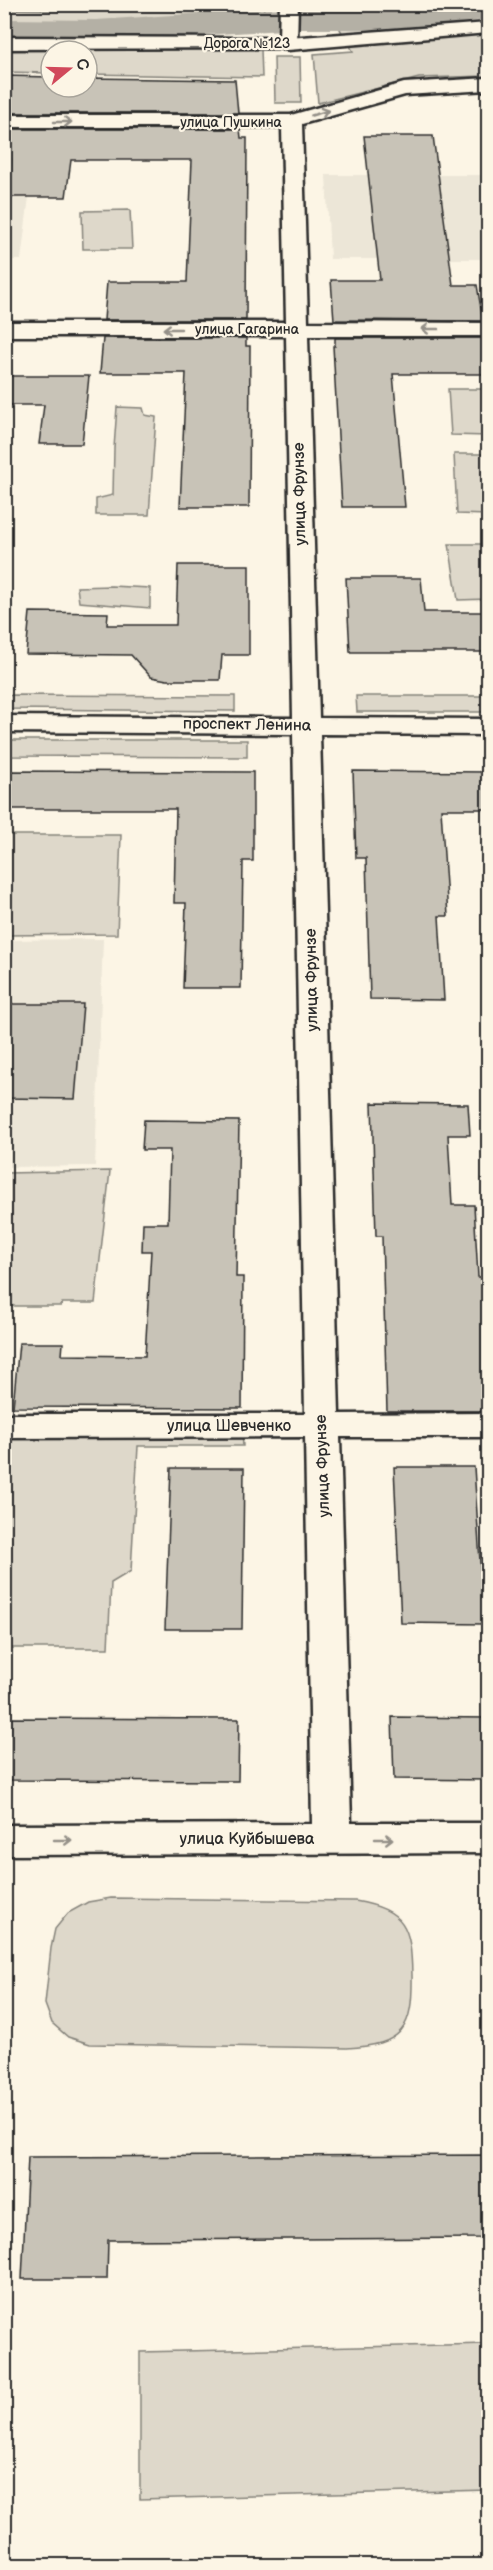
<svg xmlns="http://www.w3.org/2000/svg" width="493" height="2570" viewBox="0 0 493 2570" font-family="'Balsamiq Sans',sans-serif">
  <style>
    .built { fill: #ece6d7 }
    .green { fill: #ded8ca; stroke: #84827a; stroke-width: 1.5 }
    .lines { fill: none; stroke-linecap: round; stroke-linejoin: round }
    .river { fill: #b4b0a5; fill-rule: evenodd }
    .building { fill: #c8c3b7; stroke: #2b2b2b; stroke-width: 1.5 }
    .minor-casing { stroke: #2b2b2b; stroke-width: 5 }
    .major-casing { stroke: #2b2b2b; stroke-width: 5 }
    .minor { fill: #fcf5e5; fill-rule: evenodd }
    .major { fill: #fcf5e5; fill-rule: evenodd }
    .oneway { stroke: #949088 }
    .labels { text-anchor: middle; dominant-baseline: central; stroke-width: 4.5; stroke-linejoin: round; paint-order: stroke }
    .far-street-label { font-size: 14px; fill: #2b2b2b; stroke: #fcf5e5 }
    .street-label { font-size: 16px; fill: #2b2b2b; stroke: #fcf5e5 }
  </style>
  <rect width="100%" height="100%" fill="#fcf5e5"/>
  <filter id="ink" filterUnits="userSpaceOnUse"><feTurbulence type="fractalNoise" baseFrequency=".0167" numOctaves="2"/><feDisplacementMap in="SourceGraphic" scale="12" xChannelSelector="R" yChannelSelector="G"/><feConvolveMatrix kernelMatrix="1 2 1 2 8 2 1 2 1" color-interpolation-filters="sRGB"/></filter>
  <g filter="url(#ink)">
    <!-- built -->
    <path class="built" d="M4,171H69L66,197H29L21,260H5Z
      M326,175H488V259H330Z
      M103,939L95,1166L5,1167L4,940Z"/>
    <!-- green -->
    <path class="green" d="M98,5H261L264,6L263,25L244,30L5,36V9L69,10Z
      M336,5H488V76L419,78L318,103L314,54L353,51L337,24Z
      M5,49H261L262,77L87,74V51H51V73L5,72Z
      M274,57H300L301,103H275Z
      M130,210L132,249H83L82,211Z
      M448,389H488V436L451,435Z
      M117,407L143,408L145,415L156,417L149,515H96V499L113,495L114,448Z
      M454,454H488V515L457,514Z
      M449,544H488V599L458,600Z
      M111,586L150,588V608L79,602L77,587Z
      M5,695L235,696V711L5,709Z
      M356,696H488V712H357Z
      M5,740H247V757L5,756Z
      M4,835H121L117,934L5,935Z
      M110,1171L95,1303H62L61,1306H5V1173Z
      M5,1414L241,1415L243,1446H138L131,1571L111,1583L108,1648H5Z
      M111,1898L355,1901C406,1910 411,1927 412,1975C413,2028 404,2045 347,2048L90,2044L68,2037L52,2023L45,2004L51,1948L55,1929L68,1913L88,1902Z
      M488,2344V2490L140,2499V2352Z"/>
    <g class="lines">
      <!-- river -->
      <path class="river" d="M434,4H488V19L415,29H299L96,42L4,41V19L96,20L299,7H415Z"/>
    </g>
    <!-- building -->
    <path class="building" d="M4,76L51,77V87H87V78L235,80L238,113H4Z
      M4,129H240L241,138H247L246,320H104L107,282H187L192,160H71L66,197H8L11,159H4Z
      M364,136H433L453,285H477L483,321L334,320L331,280H380Z
      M103,338H246V346H250L249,507H180L186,373H100Z
      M335,338H485L489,374H393L405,507H342L333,346H335Z
      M4,376H89L82,444H39L44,405H4Z
      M178,565H249V655H222L220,680H167L151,677L131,655L26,654L30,612L108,613L107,625H176Z
      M346,578H421L424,612H489V652H350Z
      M4,771L253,772V861H243L241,988H183L186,903H174L176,809H4Z
      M353,771L489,772V809H441L448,916H439L444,1000L370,999L366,858H356Z
      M4,1004H83L75,1099L4,1098Z
      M372,1103L468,1104L470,1135H448L452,1205H474L478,1277H485L489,1337V1411H387L382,1236H376Z
      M144,1120L239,1121L236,1277H243L242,1408L13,1407L19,1343H63L62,1355L145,1356L151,1251H142L143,1223H168L170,1150H142Z
      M394,1467H474L484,1624L401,1623Z
      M171,1468H244L242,1629H165Z
      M392,1717L489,1718V1780L394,1779Z
      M4,1718L239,1719L238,1781L4,1780Z
      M489,2155V2238L108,2240L107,2279H22L28,2157Z"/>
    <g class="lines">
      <!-- minor casing -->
      <g class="minor-casing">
        <path id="minor" d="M488,23V33L288,50L281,48L279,44L281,40L288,38Z
          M488,78V90L405,95L302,124L308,322L488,323V336H308L319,718L488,719V735L320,734L339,1414L488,1413V1437H340L351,1823H488V1853L4,1855V1825L312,1824L305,1437L4,1438V1414H305L293,734L4,732V716L293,718L286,336H4V322H286L282,127H4V115H291L404,83Z"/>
      </g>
      <!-- major casing -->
      <g class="major-casing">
        <path id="major" d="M280,4H298L297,44L295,48L4,49V37L279,38Z"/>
      </g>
      <!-- minor -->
      <use href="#minor" class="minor"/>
      <!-- major -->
      <use href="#major" class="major"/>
    </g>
    <!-- one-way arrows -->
    <defs><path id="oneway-shaft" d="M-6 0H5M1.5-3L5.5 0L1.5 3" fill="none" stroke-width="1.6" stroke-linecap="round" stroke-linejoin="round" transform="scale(1.5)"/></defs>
    <g class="oneway">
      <use href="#oneway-shaft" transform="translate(320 113) rotate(-16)"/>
      <use href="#oneway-shaft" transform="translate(63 122)"/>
      <use href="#oneway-shaft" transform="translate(172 329) rotate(180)"/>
      <use href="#oneway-shaft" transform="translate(430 329) rotate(180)"/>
      <use href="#oneway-shaft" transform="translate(384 1839)"/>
      <use href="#oneway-shaft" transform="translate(63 1840)"/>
    </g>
  </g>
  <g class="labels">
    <!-- far-street labels -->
    <g class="far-street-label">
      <text x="247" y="43">Дорога №123</text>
      <text x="231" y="122">улица Пушкина</text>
      <text x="247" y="329">улица Гагарина</text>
    </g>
    <!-- street labels -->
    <g class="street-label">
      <text transform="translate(300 494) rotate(-91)">улица Фрунзе</text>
      <text transform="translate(247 725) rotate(1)">проспект Ленина</text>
      <text transform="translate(312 980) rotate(-91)">улица Фрунзе</text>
      <text x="229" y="1426">улица Шевченко</text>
      <text transform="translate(323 1466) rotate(-92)">улица Фрунзе</text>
      <text x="247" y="1839">улица Куйбышева</text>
    </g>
  </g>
  <!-- margin -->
  <rect width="493" height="2570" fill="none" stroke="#fcf5e5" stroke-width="24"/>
  <rect x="12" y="12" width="469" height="2546" fill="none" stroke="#2b2b2b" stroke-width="2" filter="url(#ink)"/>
  <!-- north arrow -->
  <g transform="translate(69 69) rotate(71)"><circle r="28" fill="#fcf5e5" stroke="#a8a49b" stroke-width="1.5"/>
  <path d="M0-4.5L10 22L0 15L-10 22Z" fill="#d1495b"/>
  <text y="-9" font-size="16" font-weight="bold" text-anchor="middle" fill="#2b2b2b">С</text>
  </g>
</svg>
